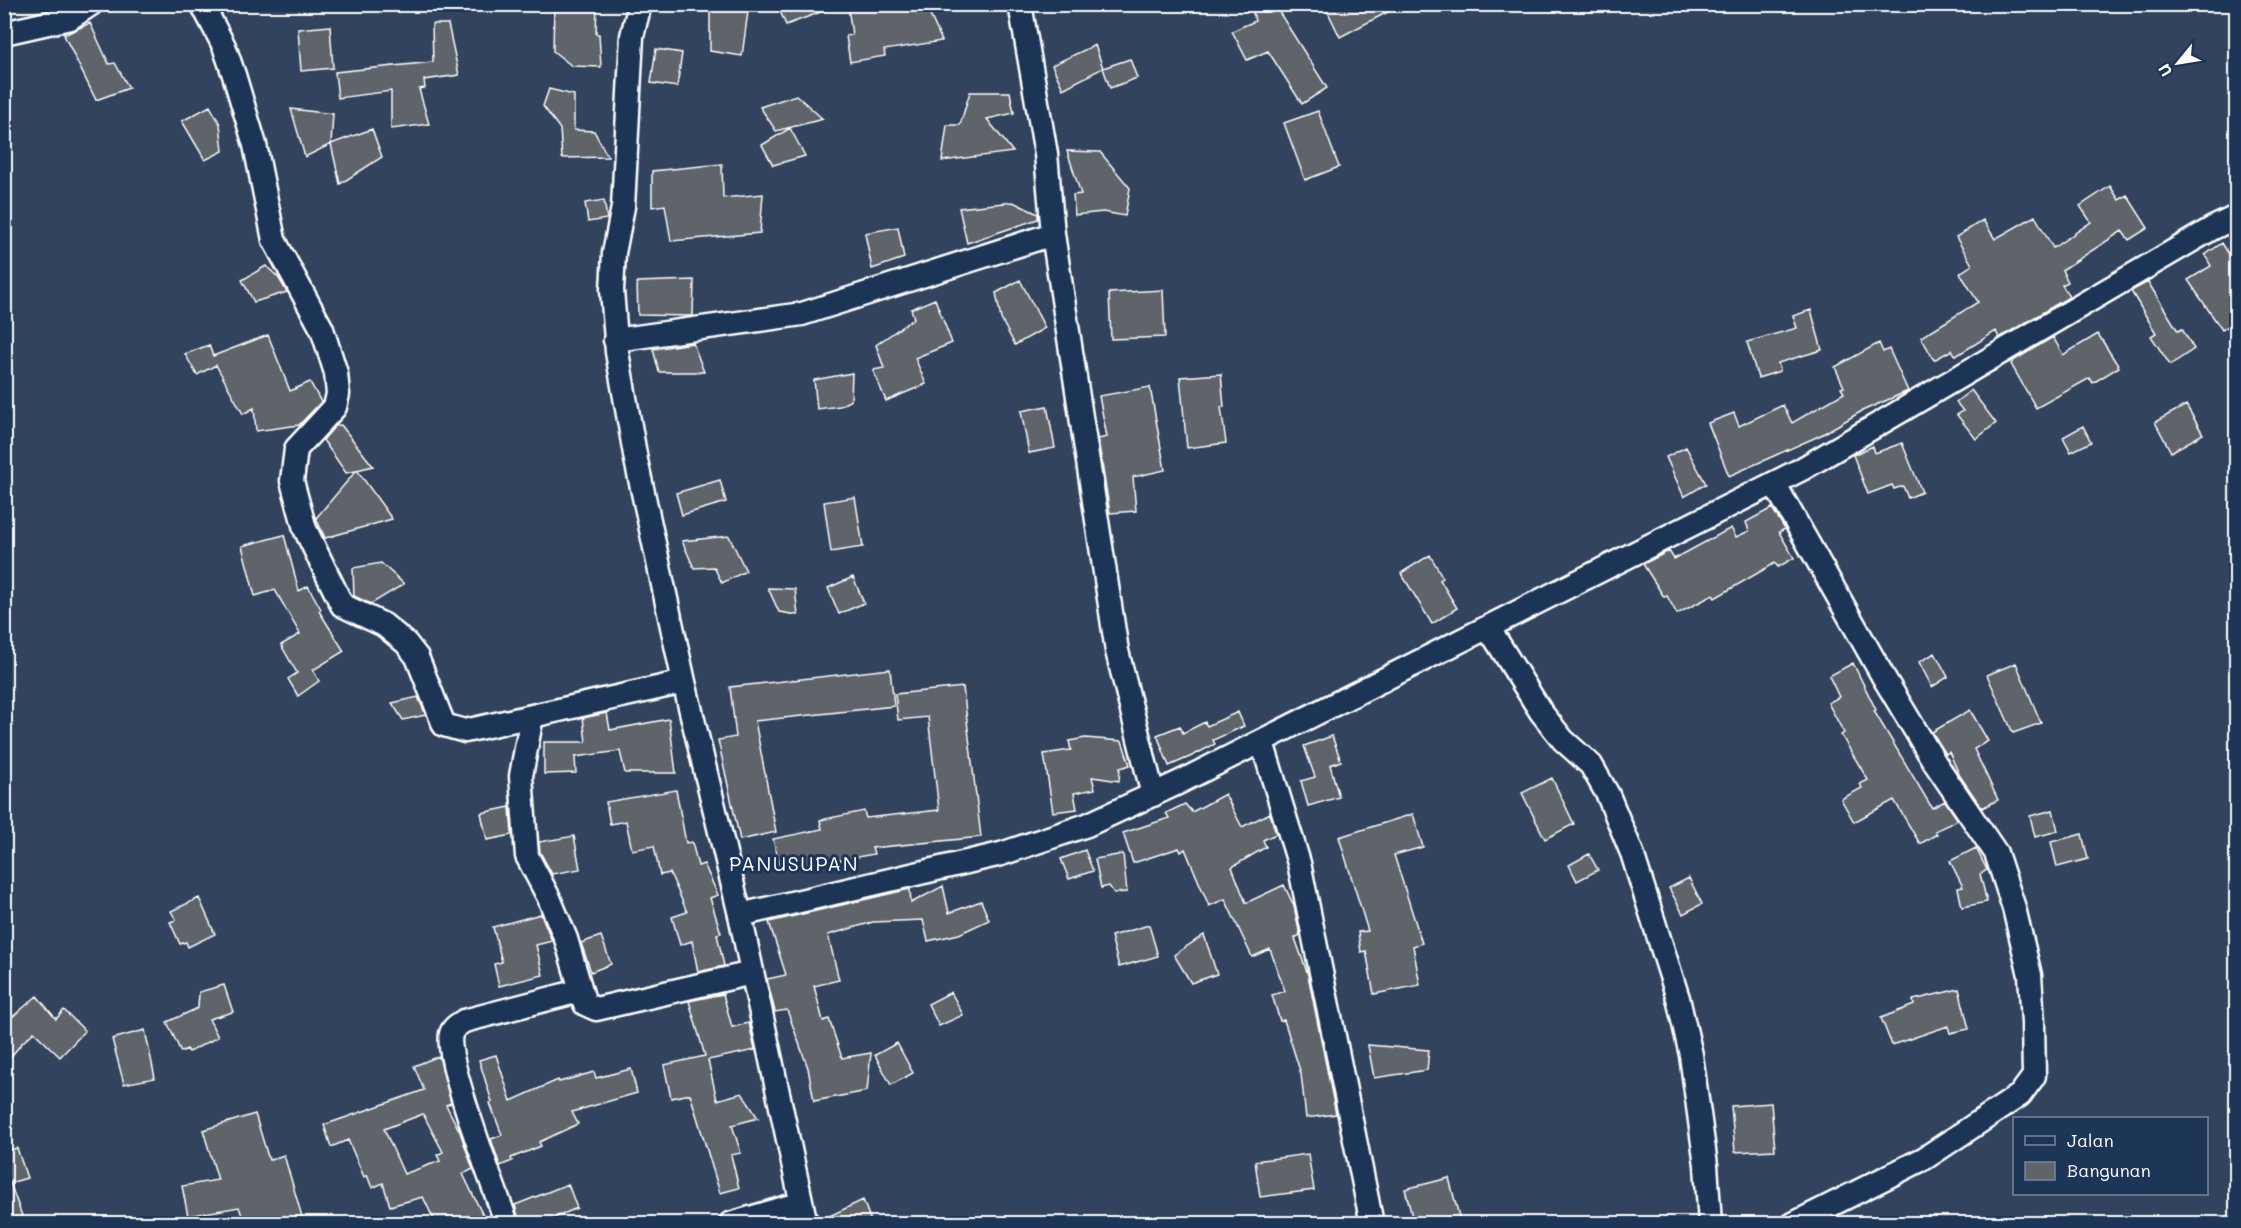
<svg xmlns="http://www.w3.org/2000/svg" width="2241" height="1228" viewBox="0 0 2241 1228" font-family="Mali,sans-serif">
  <style>
    .building { fill: #5f646a; stroke: #fff; stroke-width: 1.5; fill-rule: evenodd }
    .lines { fill: none; stroke-linecap: round; stroke-linejoin: round }
    .minor-casing { stroke: #fff; stroke-width: 27 }
    .minor { stroke: #1d3557; stroke-width: 22 }
    .labels { text-anchor: middle; dominant-baseline: central; stroke-width: 6; stroke-linejoin: round; paint-order: stroke }
    .quarter-label { font-size: 20px; letter-spacing: 1.5px; fill: #fff; stroke: #1d3557 }
  </style>
  <rect width="100%" height="100%" fill="#31435d"/>
  <filter id="ink" filterUnits="userSpaceOnUse"><feTurbulence type="fractalNoise" baseFrequency=".0167" numOctaves="2"/><feDisplacementMap in="SourceGraphic" scale="12" xChannelSelector="R" yChannelSelector="G"/><feConvolveMatrix kernelMatrix="1 2 1 2 8 2 1 2 1" color-interpolation-filters="sRGB"/></filter>
  <g filter="url(#ink)">
    <!-- building -->
    <path class="building" d="M554,4H597L596,34H599L601,67L572,66L553,51Z
      M710,4H749L742,56L710,51Z
      M777,4H837V6L786,25Z
      M869,4H925L942,41L884,50L885,56L850,62L846,36L852,35L848,7Z
      M1251,4H1274L1327,88L1302,104L1268,51L1247,60L1232,31L1255,21Z
      M1324,4H1403L1340,37Z
      M90,23L109,64L115,63L129,88L96,100L64,35Z
      M432,24H448L459,75L424,80L425,88L419,89L429,124L391,129V91L338,98L335,72L433,62Z
      M330,26L333,68L301,71L298,29Z
      M1095,45L1103,68L1063,89L1052,65Z
      M656,49L682,53L677,87L651,83Z
      M1130,59L1137,78L1110,88L1103,68Z
      M549,89L574,95V130L594,131L608,157L562,158L560,129L543,106Z
      M970,92H1010L1014,113L987,119L1013,152L942,161L947,125H960Z
      M796,95L823,119L776,131L760,107Z
      M210,106L220,124L223,151L205,160L182,121Z
      M291,109L333,114L331,144L305,157Z
      M1318,111L1339,167L1305,180L1284,123Z
      M790,128L805,156L773,165L762,145Z
      M372,129L382,157L340,184L331,144Z
      M1067,151L1100,152L1130,188L1125,216L1103,212L1075,215L1073,195L1081,194Z
      M722,164L723,198L763,194L760,233L671,241L665,205L652,207V171Z
      M2110,186L2119,200L2127,195L2148,228L2129,240L2122,231L2062,270L2068,282L2062,285L2069,297L1999,338L1996,331L1956,356L1952,350L1934,360L1921,337L1978,302L1960,273L1972,265L1956,237L1983,220L1995,239L2035,216L2053,248L2091,222L2080,206Z
      M604,200L607,219L588,222L585,203Z
      M1013,202L1038,214V219L967,243L959,208Z
      M898,227L904,258L872,269L865,233Z
      M2222,243L2236,266V295L2230,299L2236,310V322L2222,330L2188,280L2211,266L2205,255Z
      M266,266L278,277L287,292L254,302L242,280Z
      M694,280L693,316L638,315L637,282Z
      M1020,280L1045,328L1015,345L1001,319L996,293Z
      M2148,282L2178,331L2182,329L2194,349L2170,365L2151,336L2156,333L2131,291Z
      M1163,290L1165,337L1111,339L1109,293Z
      M935,299L952,343L915,358L926,384L886,401L873,370L884,368L876,345L914,318L911,309Z
      M1811,310L1822,350L1778,363L1780,371L1758,378L1747,342L1797,328L1793,316Z
      M2098,334L2119,367L2093,383L2090,378L2036,408L2011,364L2013,361L2053,337L2063,355Z
      M268,335L290,391L310,382L321,402L299,425L256,431L254,408L243,414L216,365L197,375L185,354L209,345L213,356Z
      M693,343L704,372H659L653,349Z
      M1879,343L1883,352L1889,349L1908,391L1862,411L1821,435L1729,476L1708,423L1734,413L1739,426L1783,405L1792,423L1844,393L1841,388L1844,387L1835,367Z
      M852,373L851,400L840,406L817,409L814,380Z
      M1221,374L1224,407H1221L1226,443L1187,448L1180,377Z
      M1150,387L1165,470L1133,477L1136,511L1110,513L1098,439L1107,437L1099,396Z
      M1971,390L1996,423L1976,439L1957,415L1963,411L1956,402Z
      M2186,405L2203,434L2171,452L2155,422Z
      M1047,406L1055,448L1029,453L1021,411Z
      M341,425L373,466L357,470L392,519L325,538L316,518L356,471L346,473L323,440L335,426Z
      M2083,426L2091,442L2071,452L2063,437Z
      M1902,443L1922,492L1908,498L1903,486L1894,489L1892,485L1868,494L1853,455L1873,446L1875,453Z
      M1686,447L1706,484L1684,497L1666,457Z
      M720,480L726,502L682,515L676,493Z
      M855,497L863,547L831,552L824,502Z
      M1772,508L1785,529L1779,532L1794,558L1778,567L1775,563L1715,598L1713,595L1677,614L1667,596L1664,597L1643,564L1669,551L1674,559L1731,528L1736,537L1749,531L1746,522Z
      M284,535L299,591L308,586L321,609L319,611L344,651L313,670L319,681L298,696L288,679L297,673L281,645L300,634L275,590L255,596L242,546Z
      M729,536L746,571L722,583L714,567L694,568L682,541Z
      M1430,555L1443,578L1440,580L1457,608L1432,624L1401,573Z
      M381,563L404,584L371,604L354,596L353,568Z
      M853,577L864,603L839,614L828,588Z
      M768,588L795,589L798,615L779,612Z
      M1935,653L1948,677L1932,687L1919,662Z
      M1853,663L1876,710L1874,711L1932,808L1945,801L1958,820L1935,831L1937,834L1920,844L1894,800L1854,822L1841,799L1862,788L1860,784L1868,780L1841,735L1844,733L1828,703L1839,697L1829,676Z
      M2016,663L2041,723L2013,733L1987,675Z
      M890,669L894,706L755,721L776,832L740,840L718,740L736,737L730,687Z
      M963,687L981,837L872,848L874,854L781,871L773,839L822,829L820,820L864,811L866,818L939,810L928,717L898,720L895,694Z
      M418,697L426,715L403,720L392,703Z
      M1970,710L1988,741L1974,749L1998,800L1982,808L1960,776L1949,752L1946,754L1932,732Z
      M1238,712L1244,726L1213,740L1215,744L1192,756L1169,766L1157,735L1180,726L1183,733L1205,722L1207,726Z
      M607,713L610,730L669,719L676,773H625L620,751L575,757L576,773L544,774V742H586L583,718Z
      M1332,736L1341,761L1330,765L1339,797L1308,806L1301,781L1315,777L1304,746Z
      M1085,738L1122,741L1130,765L1120,768L1119,781L1092,777L1095,789L1074,793L1077,809L1053,812L1044,754L1071,750L1069,741Z
      M1552,778L1574,824L1545,839L1522,793Z
      M676,790L686,843L692,842L698,866L704,864L718,895L710,898L721,933L717,934L724,966L698,972L692,941L680,945L672,917L687,912L670,873L660,875L654,846L632,850L626,821L610,824L606,802Z
      M1225,794L1242,827L1270,813L1276,834L1263,840L1266,847L1232,867L1246,903L1284,885L1294,906L1300,935L1295,938L1308,975L1336,1114L1306,1118L1301,1074L1284,1020L1280,1021L1272,995L1285,991L1270,949L1252,957L1225,899L1209,906L1185,849L1181,852L1179,848L1133,863L1123,833L1169,818L1166,813L1185,804L1192,812Z
      M510,807L512,835L487,840L481,813Z
      M2053,810L2058,831L2035,837L2030,816Z
      M1413,814L1423,847L1394,855L1422,943L1413,946L1420,985L1374,994L1366,951L1361,952L1358,932L1368,931L1339,837Z
      M2082,834L2088,859L2057,867L2051,842Z
      M574,836L580,869L552,874L540,852L539,842Z
      M1976,848L1987,870L1980,874L1987,902L1962,907L1958,888L1963,887L1950,861Z
      M1085,850L1093,871L1069,879L1061,859Z
      M1123,854L1127,892L1114,893L1109,886L1101,888L1095,859Z
      M1589,854L1598,870L1577,881L1569,865Z
      M1689,878L1702,904L1683,914L1669,888Z
      M943,886L949,913L981,901L989,920L959,934L928,941L923,920L873,922L828,935L839,980L814,986L823,1021L829,1019L842,1058L871,1053L867,1091L814,1101L808,1068L787,1010L775,1012L767,979L786,975L769,922L910,889L911,903Z
      M199,898L215,934L188,947L186,942L180,944L170,922L176,920L171,911Z
      M541,914L552,941L536,945L543,975L499,986L494,964L502,962L493,927Z
      M1149,925L1158,956L1119,967L1111,936Z
      M1204,935L1217,974L1191,983L1174,955Z
      M601,936L611,964L591,972L581,943Z
      M224,985L233,1012L209,1019L218,1037L189,1052L187,1049L181,1052L167,1022L198,1008L199,992Z
      M1959,989L1969,1029L1950,1033L1948,1026L1892,1045L1881,1018L1914,1005L1913,1000Z
      M951,992L963,1015L939,1026L928,1004Z
      M723,994L732,1027L749,1023L755,1050L708,1060L717,1100L742,1093L758,1118L732,1125L741,1153L731,1155L739,1188L720,1193L690,1094L671,1098L664,1065L705,1056L689,1001Z
      M37,996L56,1019L64,1010L85,1031L60,1057L34,1032L22,1043L4,1065V1024Z
      M145,1030L155,1078L124,1084L112,1039Z
      M897,1043L913,1073L891,1085L875,1055Z
      M1368,1045L1429,1050L1427,1070L1374,1078Z
      M496,1055L511,1101L558,1080L559,1082L594,1072L596,1078L631,1069L637,1093L572,1112L578,1124L539,1142L541,1146L511,1158L512,1161L500,1166L491,1139L502,1135L490,1103L492,1102L479,1060Z
      M439,1056L451,1103L446,1105L460,1132L473,1169L463,1174L487,1224H436L423,1197L390,1206L383,1183L372,1188L367,1175L364,1177L348,1140L331,1147L324,1125L424,1090L414,1066ZM423,1114L443,1152L437,1155L440,1161L404,1174L384,1129Z
      M1771,1103L1775,1150L1735,1152L1731,1106Z
      M255,1114L269,1160L284,1155L303,1220L294,1224H245L239,1207L188,1216L182,1186L218,1180L203,1130Z
      M17,1148L27,1178L10,1183L25,1224H4V1152Z
      M1308,1154L1314,1190L1260,1197L1255,1161Z
      M1449,1178L1461,1224H1414L1405,1189Z
      M568,1184L577,1208L540,1224H520L515,1205Z
      M863,1200L872,1224H819V1221Z"/>
    <g class="lines">
      <!-- minor casing -->
      <g class="minor-casing">
        <path id="minor" d="M202,4L224,46L234,75L255,145L274,240L322,329L336,373L338,394L335,407L296,449L292,481L305,529L342,605L384,625L406,643L417,657L444,725L465,731L684,682
          M640,4L632,36L623,207L614,253L612,290L617,352L636,460L684,682L740,915L806,1224
          M1020,4L1046,154L1053,234L1117,651L1153,795
          M4,33L70,18L91,4
          M615,340L802,314L1053,234
          M1774,483L1884,678L1935,763L1996,853L2014,908L2030,975L2033,1022L2034,1076L2020,1095L1925,1158L1793,1224
          M1485,630L1495,638L1541,712L1563,740L1591,765L1608,795L1632,853L1678,998L1691,1055L1706,1165L1710,1224
          M532,716L521,776L527,856L549,898L566,939L585,1004L596,1009L752,973
          M1262,742L1299,863L1372,1224
          M740,915L1001,854L1087,825L1178,783L1802,469L2213,228L2236,217
          M507,1224C496,1192 444,1059 451,1034C453,1027 458,1025 464,1021L579,991
          M730,1224L801,1203"/>
      </g>
      <!-- minor -->
      <use href="#minor" class="minor"/>
    </g>
  </g>
  <g class="labels">
    <!-- quarter labels -->
    <g class="quarter-label">
      <text x="794" y="863">PANUSUPAN</text>
    </g>
  </g>
  <!-- margin -->
  <rect width="2241" height="1228" fill="none" stroke="#1d3557" stroke-width="24"/>
  <rect x="12" y="12" width="2217" height="1204" fill="none" stroke="#fff" stroke-width="2" filter="url(#ink)"/>
  <!-- legend -->
  <rect x="2013" y="1117" width="195" height="78" fill="#1d3557" stroke="#77869a" stroke-width="1.5"/>
  <rect x="2025" y="1136" width="30" height="9" fill="#1d3557" stroke="#77869a" stroke-width="1.5"/>
  <text x="2067" y="1147" font-size="18" fill="#ffffff">Jalan</text>
  <rect x="2025" y="1162" width="30" height="18" fill="#5f646a" stroke="#77869a" stroke-width="1.5"/>
  <text x="2067" y="1177" font-size="18" fill="#ffffff">Bangunan</text>
  <!-- north arrow -->
  <g transform="translate(2178 63) rotate(240)" stroke="#1d3557" stroke-width="4.5" paint-order="stroke">
  <path d="M0-4.5L10 22L0 15L-10 22Z" fill="#ffffff"/>
  <text y="-9" font-size="16" font-weight="bold" text-anchor="middle" fill="#ffffff">U</text>
  </g>
</svg>
